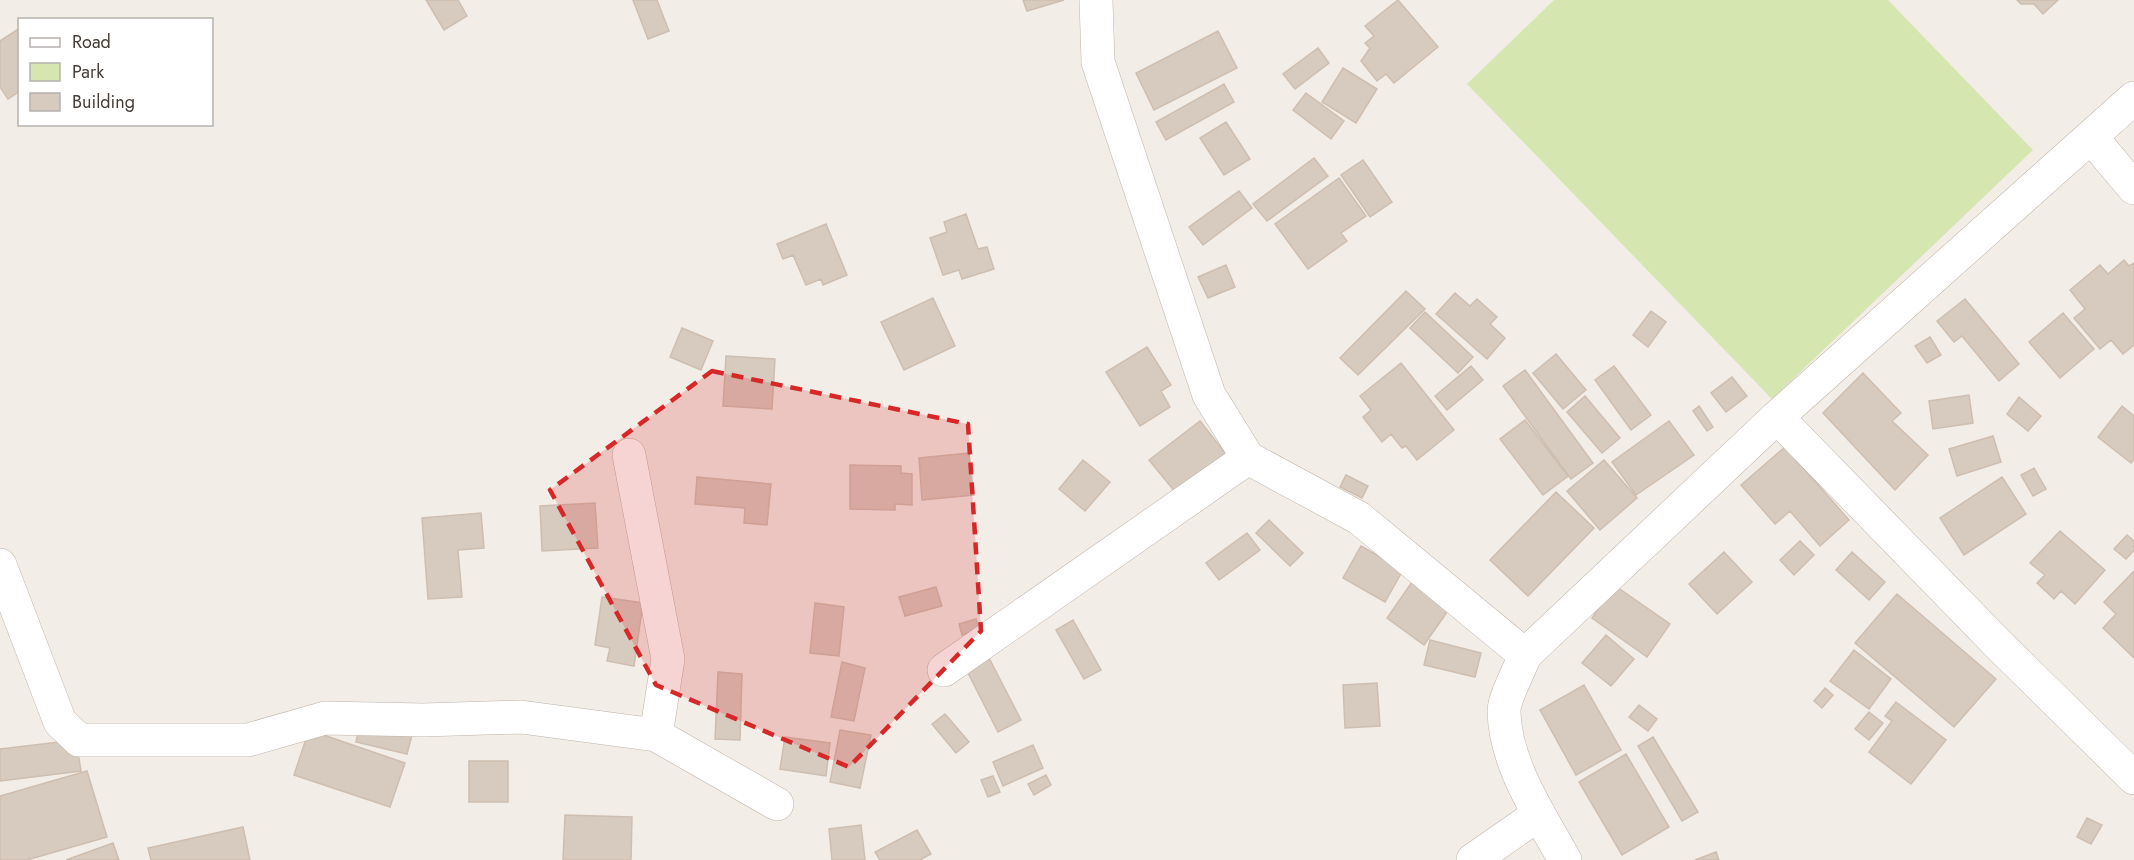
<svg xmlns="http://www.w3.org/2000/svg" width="2134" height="860" viewBox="0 0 2134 860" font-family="Jost,sans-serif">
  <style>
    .green { fill: #d5e6b1 }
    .building { fill: #d7cabf; stroke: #cebeb0; stroke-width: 1.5 }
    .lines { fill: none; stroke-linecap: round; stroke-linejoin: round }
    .street-casing { stroke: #beb4a9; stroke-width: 34 }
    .street { stroke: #fff; stroke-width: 33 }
    .marked { fill: #d62828; fill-opacity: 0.2; stroke: #d62828; stroke-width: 4.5; stroke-dasharray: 12 8; stroke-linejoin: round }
  </style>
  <rect width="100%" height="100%" fill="#f3ede7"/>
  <!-- green -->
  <path class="green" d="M1554,0H1888L2033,150L1772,399L1467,84Z"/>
  <!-- building -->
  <path class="building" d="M426,0H458L467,16L444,30Z
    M633,0H657L669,31L648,39Z
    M1023,0H1064L1027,11Z
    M1398,0L1438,47L1394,83L1386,74L1377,81L1361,61L1370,48L1365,43L1374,36L1365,26Z
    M2017,0H2058L2043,14L2034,4H2021Z
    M20,28V91L8,99L0,87V41Z
    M1218,31L1237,68L1154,110L1136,73Z
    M1318,48L1329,63L1295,89L1283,74Z
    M1343,68L1377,89L1356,123L1322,102Z
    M1224,84L1234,102L1166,140L1156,122Z
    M1306,93L1344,121L1331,139L1293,110Z
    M1226,122L1250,159L1224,175L1200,138Z
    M1314,158L1328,176L1267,221L1253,204Z
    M1363,160L1392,202L1370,217L1341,175Z
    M1339,178L1366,216L1341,233L1347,241L1308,269L1275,224Z
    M1239,191L1252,208L1203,245L1189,227Z
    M966,214L978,249L987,247L994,269L962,279L959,270L943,275L930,238L947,232L944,222Z
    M826,224L847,275L823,285L821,279L806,285L793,255L783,259L777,244Z
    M2124,260L2129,266L2134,263V345L2123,354L2111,340L2100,349L2074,318L2085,309L2070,290L2100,265L2108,274Z
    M1226,265L1235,287L1208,298L1198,277Z
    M1406,291L1425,309L1358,375L1340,358Z
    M1455,293L1470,306L1477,299L1497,317L1490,324L1505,338L1487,359L1436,314Z
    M933,298L955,346L904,370L881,322Z
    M1965,299L2019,364L1999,381L1962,336L1954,342L1937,321Z
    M1651,311L1666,322L1648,347L1633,335Z
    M1425,312L1473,357L1458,373L1410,328Z
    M2063,313L2094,349L2060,378L2029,342Z
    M682,328L713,341L701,370L670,357Z
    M1930,337L1941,355L1927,363L1915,346Z
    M1147,347L1171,385L1161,391L1170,407L1140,426L1106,372Z
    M1556,354L1586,390L1563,409L1533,373Z
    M726,356L775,359L772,409L723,406Z
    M1401,363L1454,430L1417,460L1406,446L1402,448L1391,434L1382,442L1363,417L1371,410L1360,396Z
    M1471,366L1483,380L1447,410L1435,396Z
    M1614,366L1651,415L1631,430L1595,380Z
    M1525,370L1593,463L1571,479L1503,386Z
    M1863,373L1901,413L1892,421L1928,455L1895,490L1823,413Z
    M1732,377L1747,396L1726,412L1711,393Z
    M1969,395L1973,423L1933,429L1929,401Z
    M1585,396L1620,438L1602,453L1567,412Z
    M2019,397L2041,416L2028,431L2007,414Z
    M1699,406L1713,427L1707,431L1693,411Z
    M2122,406L2134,416V459L2131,463L2098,437Z
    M1525,420L1568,476L1543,495L1500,439Z
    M1200,421L1226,454L1176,493L1149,460Z
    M1669,421L1694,455L1636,495L1612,462Z
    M1993,436L2001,462L1957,476L1949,449Z
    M1785,447L1849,520L1820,546L1790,511L1775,524L1741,485Z
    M969,453L974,495L922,500L919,458Z
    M1083,460L1110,482L1085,511L1059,489Z
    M1604,460L1637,498L1600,530L1567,491Z
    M850,465L901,466V473L912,474V505L895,504V510L850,509Z
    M2034,468L2046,489L2033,496L2021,475Z
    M1346,475L1368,486L1362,498L1340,487Z
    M697,477L771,484L767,525L744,523L745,508L695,504Z
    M2002,477L2026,514L1964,555L1940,518Z
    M1556,492L1594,528L1528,596L1490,560Z
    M595,503L598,548L542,551L540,506Z
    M481,513L484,548L458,550L462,597L428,599L422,518Z
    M1269,520L1303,553L1290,566L1256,533Z
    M2060,531L2105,570L2075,604L2061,591L2054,599L2037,583L2045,575L2030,563Z
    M1247,533L1260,550L1219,580L1206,563Z
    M2127,535L2134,541V550L2126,559L2114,549Z
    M1800,541L1814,555L1794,575L1780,560Z
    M1361,546L1403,570L1385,602L1343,578Z
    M1724,552L1752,582L1717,614L1689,584Z
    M1852,552L1885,582L1869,600L1836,570Z
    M2134,571V658L2103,628L2116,614L2104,602Z
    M1412,582L1450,608L1424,645L1387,618Z
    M1614,585L1670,624L1647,657L1592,618Z
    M936,587L942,606L905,616L899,597Z
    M1897,594L1996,679L1954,727L1855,643Z
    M602,597L643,603L634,666L607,661L610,648L595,645Z
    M815,603L844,607L839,656L810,653Z
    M976,619L979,629L962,635L959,624Z
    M1073,620L1101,670L1084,679L1056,630Z
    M1606,635L1634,659L1611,686L1582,663Z
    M1430,640L1481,653L1475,677L1424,665Z
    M1854,650L1891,679L1869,709L1830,681Z
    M989,658L1021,720L998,732L966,669Z
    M842,662L865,668L854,721L831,717Z
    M718,672L742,674L740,740L715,739Z
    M1377,683L1380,726L1345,728L1343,685Z
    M1584,685L1621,750L1576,775L1540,710Z
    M1825,688L1833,695L1822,708L1814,701Z
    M1896,702L1946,740L1911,784L1869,752L1892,721L1885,716Z
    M1639,705L1657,719L1648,731L1629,717Z
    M1869,712L1883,723L1869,740L1855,729Z
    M945,714L969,742L956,753L932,724Z
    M361,719L413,731L407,754L356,742Z
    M309,730L405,763L390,807L294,775Z
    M840,730L871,735L860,788L830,782Z
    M785,737L830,743L826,776L780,769Z
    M1653,737L1698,812L1682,821L1638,746Z
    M76,740L81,771L0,781V749Z
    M1033,745L1043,768L1003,786L993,762Z
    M1626,754L1669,827L1622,855L1579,782Z
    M469,761H508V802H469Z
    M87,771L107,837L27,860H0V796Z
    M1046,775L1051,785L1034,795L1028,784Z
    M993,776L1000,792L988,797L981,780Z
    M565,815L632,817L631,860H563Z
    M2087,818L2102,825L2091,844L2077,837Z
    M861,825L865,860H832L829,829Z
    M243,827L250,860H151L148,848Z
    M917,830L931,854L920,860H880L875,852Z
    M113,843L119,860H66Z
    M1716,852L1719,860H1695Z"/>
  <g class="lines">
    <!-- street casing -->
    <g class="street-casing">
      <path id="street" d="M1096,0L1098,62L1209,395L1248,458L1359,518L1525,655C1520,669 1504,698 1504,711C1505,764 1540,815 1565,860
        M2091,137L2134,188
        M1777,417L1998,644L2134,778
        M629,455L668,659L656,735
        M0,565L60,722L79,740H248L325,718L423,720L521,717L656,735L777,804
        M1525,655L1777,417L2134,98
        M944,670L1248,458
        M1473,860L1539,814"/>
    </g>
    <!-- street -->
    <use href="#street" class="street"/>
  </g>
  <!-- marked area -->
  <path class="marked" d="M712,371L968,424L981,631L849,767L656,685L550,490Z"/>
  <!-- legend -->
  <rect x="18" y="18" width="195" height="108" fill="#ffffff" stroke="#b5b1af" stroke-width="1.5"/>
  <rect x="30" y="38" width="30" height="9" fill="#ffffff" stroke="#b5b1af" stroke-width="1.5"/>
  <text x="72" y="48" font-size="18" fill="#453d36">Road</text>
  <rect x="30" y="63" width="30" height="18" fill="#d5e6b1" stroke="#b5b1af" stroke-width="1.5"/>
  <text x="72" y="78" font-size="18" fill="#453d36">Park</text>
  <rect x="30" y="93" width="30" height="18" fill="#d7cabf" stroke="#b5b1af" stroke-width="1.5"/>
  <text x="72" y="108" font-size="18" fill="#453d36">Building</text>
</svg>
